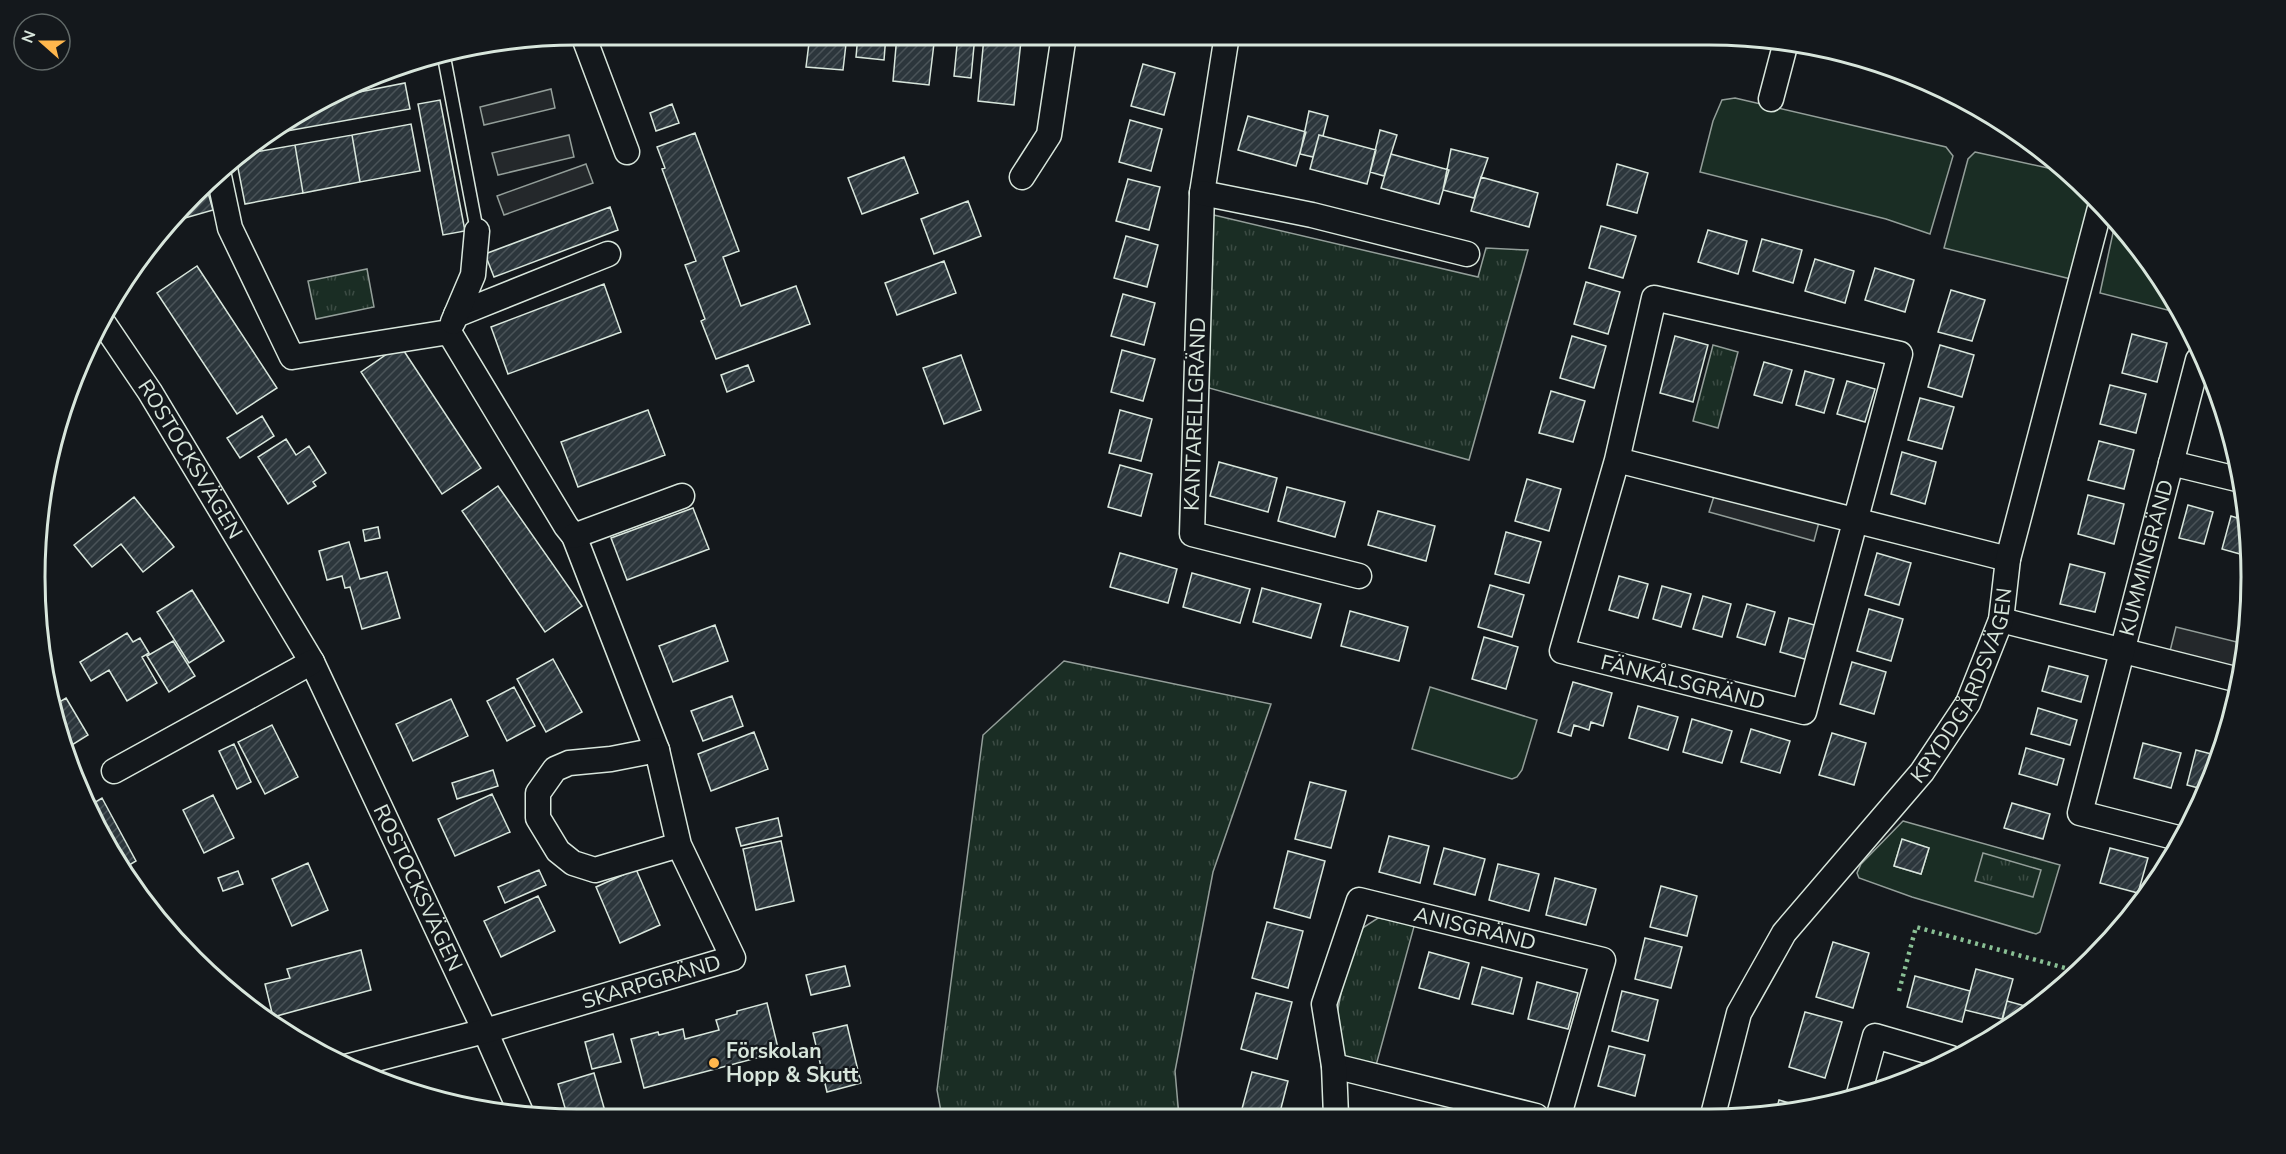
<svg xmlns="http://www.w3.org/2000/svg" width="2286" height="1154" viewBox="0 0 2286 1154" font-family="'Nunito Sans',sans-serif">
  <style>
    .green { fill: #1a2d24; stroke: #939e99; stroke-width: 1.5; fill-rule: evenodd }
    .park { fill: url(#park-tufts); stroke: #939e99; stroke-width: 1.5 }
    .parking { fill: #24282b; stroke: #939e99; stroke-width: 1.5 }
    .building { fill: url(#building-hatch); stroke: #d8e6dc; stroke-width: 1.5 }
    .lines { fill: none; stroke-linecap: round; stroke-linejoin: round }
    .service-casing { stroke: #d8e6dc; stroke-width: 15 }
    .minor-casing { stroke: #d8e6dc; stroke-width: 27 }
    .service { stroke: #14181c; stroke-width: 12 }
    .minor { stroke: #14181c; stroke-width: 24 }
    .hedge { stroke: #8ac095; stroke-width: 4.5; stroke-dasharray: 3 4.5; stroke-linecap: butt }
    .poi-dot { fill: #ffb74d; stroke: #14181c; stroke-width: 2 }
    .labels { text-anchor: middle; dominant-baseline: central; stroke-width: 4.5; stroke-linejoin: round; paint-order: stroke }
    .street-label { font-size: 21px; fill: #d8e6dc; stroke: #14181c }
    .poi-label { font-size: 21px; font-weight: bold; fill: #d8e6dc; stroke: #14181c; text-anchor: start }
    .rim { fill: none; stroke: #d8e6dc; stroke-width: 3 }
  </style>
  <defs>
    <pattern id="park-tufts" width="24" height="20" patternUnits="userSpaceOnUse" patternTransform="scale(1.5)"><rect width="24" height="20" fill="#1a2d24"/><path d="M3 7l-1-3M5 7V3M7 7l1-3M15 17l-1-3M17 17v-4M19 17l1-3" fill="none" stroke="#3b4b43"/></pattern>
    <pattern id="building-hatch" width="6" height="6" patternUnits="userSpaceOnUse" patternTransform="scale(1.5)"><rect width="6" height="6" fill="#2c363c"/><path d="M-1 1l2-2M0 6l6-6M5 7l2-2" fill="none" stroke="#4a5358"/></pattern>
  </defs>
  <rect width="100%" height="100%" fill="#14181c"/>
  <!-- green -->
  <path class="green" d="M1735,98L1946,147L1953,156L1930,234L1886,219L1700,172L1713,121L1722,100Z
    M1975,152L2066,172L2092,196L2071,279L1944,248L1968,159Z
    M2116,219L2179,305L2183,314L2100,293Z
    M1430,687L1537,720L1522,770L1517,777L1512,779L1412,749Z
    M1903,821L2060,865L2040,932L2036,934L1912,897L1859,878L1857,873L1861,864ZM1902,840L1929,848L1921,874L1894,866Z"/>
  <!-- park -->
  <path class="park" d="M1201,212L1478,277L1486,248L1528,250L1469,460L1209,388Z
    M367,269L374,307L316,319L308,281Z
    M1713,345L1738,352L1718,428L1693,421Z
    M1064,661L1271,704L1213,872L1175,1071L1179,1117H942L937,1090L983,735Z
    M1983,853L2041,870L2033,897L1975,881Z
    M1378,918L1415,923L1375,1069L1348,1062L1336,1051V1019L1344,978L1361,929Z"/>
  <!-- parking -->
  <path class="parking" d="M551,89L555,108L484,125L480,107Z
    M569,135L574,157L498,175L492,153Z
    M586,164L593,183L504,215L497,196Z
    M1715,493L1819,522L1814,541L1709,512Z
    M2176,627L2245,644L2241,670L2170,651Z"/>
  <!-- building -->
  <path class="building" d="M810,35H847L843,70L806,67Z
    M858,35H886L884,60L856,57Z
    M897,35H935L929,85L893,81Z
    M958,35H975L971,78L954,76Z
    M984,37L1021,41L1014,105L978,101Z
    M1143,64L1175,73L1164,115L1131,106Z
    M405,83L410,109L270,134L344,95Z
    M440,100L465,231L443,235L418,104Z
    M672,104L679,123L656,131L650,113Z
    M1309,111L1328,116L1323,136L1319,135L1313,157L1300,154Z
    M1248,116L1306,132L1296,166L1238,150Z
    M1130,120L1162,129L1151,171L1119,162Z
    M411,124L420,171L360,182L352,135Z
    M1380,130L1397,135L1384,176L1370,172Z
    M695,133L739,251L723,257L741,306L796,286L810,324L716,359L701,321L705,319L685,265L696,261L662,169L665,168L657,147Z
    M352,135L360,182L303,193L295,145Z
    M1319,135L1376,150L1367,184L1310,169Z
    M295,145L303,193L245,204L236,158L238,155Z
    M1451,149L1488,158L1474,198L1443,190Z
    M1391,154L1449,170L1439,204L1381,188Z
    M904,157L918,193L862,214L848,178Z
    M1617,164L1648,173L1637,213L1607,205Z
    M1481,177L1538,193L1529,227L1471,211Z
    M1128,179L1160,187L1149,230L1116,221Z
    M207,189L213,210L178,220Z
    M968,201L981,236L934,254L921,219Z
    M610,207L618,230L494,277L485,254Z
    M1601,226L1636,236L1623,278L1589,268Z
    M1708,230L1747,241L1738,274L1698,262Z
    M1126,236L1158,245L1147,287L1114,278Z
    M1762,239L1802,250L1793,283L1753,271Z
    M1815,259L1854,271L1845,303L1805,291Z
    M944,261L956,293L897,315L885,283Z
    M197,266L277,388L237,414L157,293Z
    M1875,268L1914,280L1905,312L1865,300Z
    M1586,282L1620,292L1608,334L1574,324Z
    M604,284L621,332L508,374L491,327Z
    M1951,290L1985,300L1972,341L1938,332Z
    M1123,294L1155,303L1144,345L1111,336Z
    M2132,334L2167,343L2157,382L2122,373Z
    M1572,336L1606,346L1594,388L1560,378Z
    M1675,336L1708,345L1693,402L1660,393Z
    M400,345L481,468L442,494L361,372Z
    M1940,345L1974,355L1962,397L1928,387Z
    M1122,350L1155,359L1143,401L1111,392Z
    M961,355L981,410L944,424L923,368Z
    M1764,362L1792,370L1782,403L1754,395Z
    M748,365L754,381L727,392L721,375Z
    M1805,371L1834,379L1824,413L1796,405Z
    M1847,381L1875,389L1865,422L1837,414Z
    M2110,385L2146,394L2136,433L2100,424Z
    M1551,391L1585,401L1573,442L1539,433Z
    M1920,398L1954,407L1942,449L1908,440Z
    M648,410L665,455L578,487L561,442Z
    M1120,410L1152,419L1141,461L1109,453Z
    M262,416L274,436L240,458L227,438Z
    M286,439L296,455L309,446L326,473L313,482L316,486L288,504L258,457Z
    M2099,441L2134,450L2124,489L2088,480Z
    M1902,452L1936,462L1925,504L1891,494Z
    M1219,462L1277,478L1268,512L1210,496Z
    M1120,465L1152,474L1141,516L1108,507Z
    M1527,479L1561,489L1549,531L1515,521Z
    M498,486L582,606L545,632L462,511Z
    M1287,487L1345,502L1335,537L1278,521Z
    M2088,495L2124,504L2114,544L2078,534Z
    M134,497L174,547L143,572L121,544L92,567L74,545Z
    M2188,505L2213,512L2204,544L2179,538Z
    M693,508L709,549L627,580L611,538Z
    M1378,511L1435,526L1426,561L1368,545Z
    M2231,516L2247,521V556L2222,549Z
    M378,527L380,538L365,541L363,530Z
    M1506,532L1541,542L1529,583L1495,574Z
    M349,542L360,579L387,572L400,618L362,629L350,587L345,588L342,576L327,580L319,551Z
    M1120,553L1177,569L1168,603L1110,587Z
    M1877,553L1911,563L1899,605L1865,595Z
    M2070,564L2105,573L2095,612L2060,604Z
    M1192,573L1250,589L1240,623L1183,607Z
    M1619,576L1648,584L1638,618L1609,610Z
    M1490,585L1524,595L1512,637L1478,627Z
    M1662,586L1691,594L1681,627L1653,619Z
    M1262,588L1321,604L1311,638L1253,622Z
    M192,590L224,641L189,663L157,612Z
    M1703,596L1731,604L1722,637L1693,629Z
    M1747,604L1775,612L1765,645L1737,637Z
    M1869,609L1903,619L1891,661L1857,651Z
    M1350,611L1408,627L1399,661L1341,646Z
    M1789,618L1818,626L1808,660L1780,652Z
    M715,625L728,661L673,682L659,646Z
    M127,633L133,642L140,638L149,653L142,657L157,683L127,701L109,670L91,681L80,662Z
    M1484,637L1518,647L1506,689L1472,679Z
    M173,641L195,676L169,692L147,656Z
    M553,659L582,712L546,732L517,679Z
    M1852,662L1886,672L1874,714L1840,704Z
    M2049,666L2088,676L2081,702L2042,691Z
    M1573,682L1612,693L1603,726L1591,722L1589,730L1574,725L1571,736L1558,732Z
    M514,687L535,726L507,741L487,701Z
    M732,696L743,726L703,741L691,711Z
    M66,698L88,735L72,745L64,731L56,704Z
    M451,699L468,736L413,761L396,724Z
    M1638,706L1678,717L1668,750L1629,738Z
    M2038,708L2077,720L2070,745L2031,734Z
    M1692,719L1732,731L1722,763L1683,752Z
    M272,725L298,777L265,794L238,742Z
    M1751,729L1790,741L1780,773L1741,762Z
    M754,732L768,769L711,791L698,754Z
    M1832,733L1866,743L1854,785L1819,775Z
    M2143,743L2181,753L2171,788L2134,778Z
    M234,744L251,782L237,789L219,751Z
    M2026,748L2064,759L2057,785L2019,774Z
    M2196,750L2219,756L2206,790L2187,785Z
    M493,770L498,786L457,799L452,783Z
    M1310,782L1346,791L1331,848L1295,839Z
    M492,794L510,832L455,856L438,819Z
    M213,795L234,838L204,853L183,810Z
    M102,798L136,861L126,867L90,817L87,807Z
    M2012,803L2050,814L2043,839L2004,828Z
    M778,818L782,836L741,846L736,828Z
    M1389,836L1429,846L1420,883L1379,872Z
    M1902,839L1929,848L1921,874L1894,866Z
    M781,841L794,901L756,910L743,849Z
    M1444,848L1485,859L1475,895L1434,884Z
    M2110,848L2148,858L2138,893L2100,883Z
    M1288,851L1325,861L1310,918L1274,908Z
    M308,863L328,910L292,926L272,879Z
    M1498,864L1539,874L1529,911L1489,900Z
    M636,869L660,925L620,943L596,887Z
    M539,870L546,885L505,903L498,887Z
    M238,871L243,884L223,891L218,878Z
    M1555,878L1596,889L1586,925L1546,915Z
    M1661,886L1697,896L1687,936L1650,927Z
    M538,896L555,931L501,957L484,921Z
    M1267,922L1303,931L1288,988L1252,978Z
    M1645,938L1682,947L1671,988L1635,979Z
    M1833,942L1869,953L1853,1008L1816,997Z
    M361,950L371,990L273,1017L265,984L290,978L287,969Z
    M1429,952L1469,963L1459,999L1419,988Z
    M845,966L850,986L811,995L806,975Z
    M1482,967L1522,978L1513,1014L1472,1004Z
    M1976,969L2013,979L2002,1019L1965,1010Z
    M1915,976L1970,991L1962,1022L1907,1007Z
    M1537,982L1578,993L1568,1029L1528,1019Z
    M1622,991L1658,1000L1648,1041L1612,1031Z
    M1256,993L1292,1002L1277,1059L1241,1049Z
    M2007,1001L2036,1009L2000,1030Z
    M767,1003L779,1052L644,1088L631,1039L658,1032L659,1035L683,1029L685,1039L719,1030L716,1020L737,1014V1011Z
    M1805,1012L1842,1022L1825,1078L1789,1067Z
    M847,1025L861,1083L827,1092L813,1033Z
    M613,1034L621,1062L592,1069L585,1042Z
    M1609,1046L1645,1055L1635,1096L1598,1086Z
    M1252,1072L1288,1081L1279,1116H1240Z
    M594,1073L607,1118H568L558,1084Z
    M1779,1100L1806,1108L1775,1115Z"/>
  <g class="lines">
    <!-- service casing -->
    <g class="service-casing">
      <path id="service" d="M444,57L477,231"/>
    </g>
    <!-- minor casing -->
    <g class="minor-casing">
      <g id="minor">
        <path d="M583,35L627,152"/>
        <path d="M1227,35L1202,193L1192,534L1359,576"/>
        <path d="M1771,99L1786,42"/>
        <path d="M219,176L230,228L292,357L449,332L566,526L574,536L657,750"/>
        <path d="M1022,177L1049,135L1064,35"/>
        <path d="M1202,193L1312,215L1467,254"/>
        <path d="M456,315L608,254"/>
        <path id="s1" d="M102,321L150,392L312,662L485,1031L522,1115"/>
        <path d="M453,322L473,275L477,231"/>
        <path d="M1617,460L1654,298L1900,354L1804,712L1562,651L1617,460L2008,559"/>
        <path d="M2171,463L2241,480"/>
        <path d="M574,536L682,496"/>
        <path d="M2001,620L2239,680"/>
        <path d="M114,771L312,662"/>
        <path id="s2" d="M2182,839L2080,813L2198,360"/>
        <path d="M1334,1066L1536,1116"/>
        <path id="s3" d="M345,1067L485,1031L733,958L679,845L657,750L611,759L569,763L555,769L538,793V818L558,851L573,863L595,870L679,845"/>
        <path d="M1859,1094L1875,1036L1951,1058"/>
        <path id="s4" d="M1713,1115L1739,1013L1784,933L1922,772L1968,703L2001,620L2008,559L2101,204"/>
        <path id="s5" d="M1336,1116L1334,1066L1324,1004L1359,900L1603,960L1559,1115"/>
      </g>
    </g>
    <!-- service -->
    <use href="#service" class="service"/>
    <!-- minor -->
    <use href="#minor" class="minor"/>
    <!-- hedge -->
    <path class="hedge" d="M1899,991L1916,927L2076,971"/>
  </g>
  <!-- markers -->
  <circle class="poi-dot" cx="714" cy="1063" r="6"/>
  <g class="labels">
    <!-- street labels -->
    <g class="street-label">
      <text transform="translate(1195 414) rotate(-88)">KANTARELLGRÄND</text>
      <text stroke="none"><textPath href="#s1" startOffset="164">ROSTOCKSVÄGEN</textPath></text>
      <text stroke="none"><textPath href="#s2" startOffset="369">KUMMINGRÄND</textPath></text>
      <text transform="translate(1683 682) rotate(14)">FÄNKÅLSGRÄND</text>
      <text stroke="none"><textPath href="#s4" startOffset="506">KRYDDGÅRDSVÄGEN</textPath></text>
      <text stroke="none"><textPath href="#s1" startOffset="650">ROSTOCKSVÄGEN</textPath></text>
      <text stroke="none"><textPath href="#s5" startOffset="342">ANISGRÄND</textPath></text>
      <text stroke="none"><textPath href="#s3" startOffset="318">SKARPGRÄND</textPath></text>
    </g>
    <!-- poi labels -->
    <g class="poi-label">
      <text x="726" y="1051">Förskolan<tspan x="726" dy="24">Hopp &amp; Skutt</tspan></text>
    </g>
  </g>
  <!-- crop -->
  <path d="M0 0H2286V1154H0ZM577 45H1709A532 532 0 0 1 2241 577V577A532 532 0 0 1 1709 1109H577A532 532 0 0 1 45 577V577A532 532 0 0 1 577 45Z" fill="#14181c" fill-rule="evenodd"/>
  <path class="rim" d="M577 45H1709A532 532 0 0 1 2241 577V577A532 532 0 0 1 1709 1109H577A532 532 0 0 1 45 577V577A532 532 0 0 1 577 45Z"/>
  <!-- north arrow -->
  <g transform="translate(42 42) rotate(291)"><circle r="28" fill="#14181c" stroke="#626a69" stroke-width="1.5"/>
  <path d="M0-4.5L10 22L0 15L-10 22Z" fill="#ffb74d"/>
  <text y="-9" font-size="16" font-weight="bold" text-anchor="middle" fill="#d8e6dc">N</text>
  </g>
</svg>
